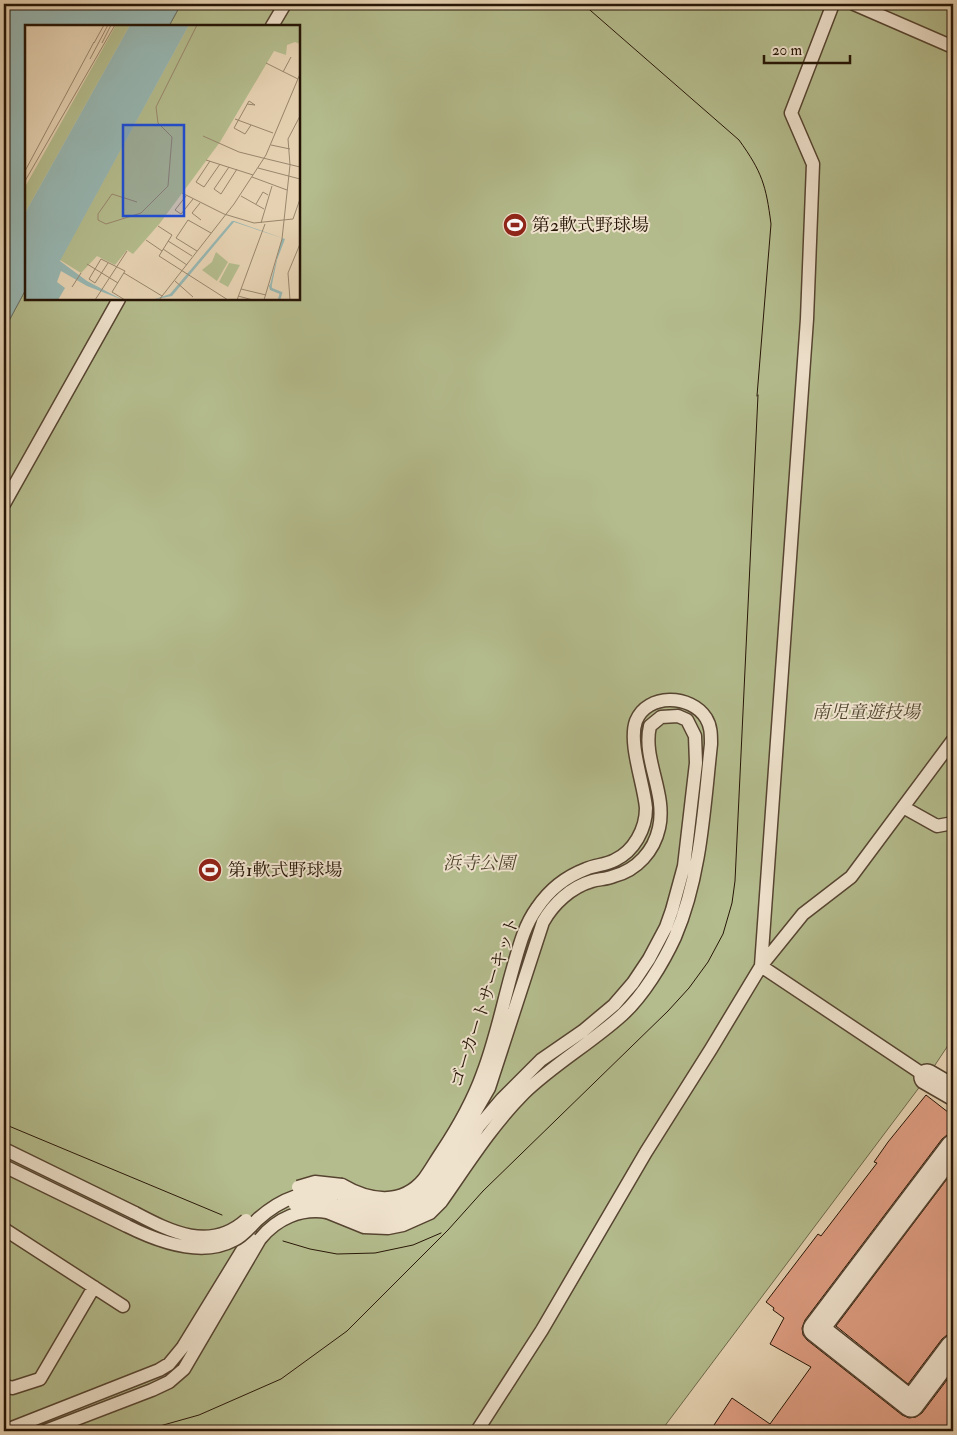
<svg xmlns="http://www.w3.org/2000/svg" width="957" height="1435" viewBox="0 0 957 1435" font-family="'IM FELL Double Pica','Noto Serif JP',serif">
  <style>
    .green { fill: #b4bc8d; stroke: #6d684a }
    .water { fill: #97b6b1; stroke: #6a766d }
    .building { fill: #df9e83; stroke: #261506 }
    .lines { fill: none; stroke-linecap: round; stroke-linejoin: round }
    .lane-casing { stroke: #564431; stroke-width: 15 }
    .street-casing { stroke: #564431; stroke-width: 28 }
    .lane { stroke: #efe2cd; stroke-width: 12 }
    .street { stroke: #efe2cd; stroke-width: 25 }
    .tram { stroke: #261506; stroke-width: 1 }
    .lane-bridge-casing { stroke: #564431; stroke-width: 15; stroke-linecap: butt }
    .lane-bridge { stroke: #efe2cd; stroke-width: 12 }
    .labels { text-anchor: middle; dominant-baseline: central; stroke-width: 4; stroke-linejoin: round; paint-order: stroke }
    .poi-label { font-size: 18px; fill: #261506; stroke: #efe2cd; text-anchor: start }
    .park-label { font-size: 18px; font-style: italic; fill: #51472e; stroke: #efe2cd }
    .street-label { font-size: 18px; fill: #261506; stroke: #efe2cd }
    .inset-river { fill: none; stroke: #97b6b1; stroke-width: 2.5 }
    .inset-road { fill: none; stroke: #99866d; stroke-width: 1 }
    .view { fill: #1d4ed8; fill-opacity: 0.15; stroke: #1d4ed8; stroke-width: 2.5 }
    .inset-edge { fill: none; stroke: #261506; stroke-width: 2.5 }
  </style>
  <rect width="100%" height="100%" fill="#e6d2b2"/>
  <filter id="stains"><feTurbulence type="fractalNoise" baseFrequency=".004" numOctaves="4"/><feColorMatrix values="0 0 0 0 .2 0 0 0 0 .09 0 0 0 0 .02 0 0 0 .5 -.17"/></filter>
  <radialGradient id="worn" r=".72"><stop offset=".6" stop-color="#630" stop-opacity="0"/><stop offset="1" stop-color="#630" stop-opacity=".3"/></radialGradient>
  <!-- green -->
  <path class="green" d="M181,4H953V1038L927,1077L661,1431H4V330L26,289V299H299V26H169Z"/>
  <!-- water -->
  <path class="water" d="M4,4H181L169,26H26V289L4,330Z"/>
  <!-- building -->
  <path class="building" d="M926,1095L953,1116V1134L947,1135L942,1139L805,1320L802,1328L803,1335L807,1340L902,1415L909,1418L916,1417L922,1413L953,1372V1431H710L732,1398L770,1424L811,1367L770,1344L784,1318L773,1310L774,1308L766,1302L818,1234L821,1236L877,1163L874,1162L888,1142Z
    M953,1171V1295L948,1304L953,1308V1334L947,1335L942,1339L908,1384L836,1326Z"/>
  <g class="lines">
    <!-- lane casing -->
    <g class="lane-casing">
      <path id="lane" d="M854,4L953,47
        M272,26L285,4
        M4,504L119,299
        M903,807L937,826L953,823
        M761,966L807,319L813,164L791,113L833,4
        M761,966L927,1077
        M4,1149L135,1213
        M4,1166L127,1226
        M332,1202L359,1215L378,1219L407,1214L423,1206L441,1187L479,1126L502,1099L541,1060L583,1031L614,1005L633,983L649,959L666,927L672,910L684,866L696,763L695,736L687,720L678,716L661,717L650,726C642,759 667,793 659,828C654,851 637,870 614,876C607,879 599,879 592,881C571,887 553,904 543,922L489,1088L441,1171L422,1195L393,1208L383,1210L371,1208L360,1205L338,1193
        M327,1212L364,1227L388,1228L403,1225L430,1213L441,1202C467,1165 492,1125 524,1093C554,1064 591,1043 622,1015C643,996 663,963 675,937C701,876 704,808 711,744C711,734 711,726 706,718C691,694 647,693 636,721C628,743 644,784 646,808C646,829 634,851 615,860C606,865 595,865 586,869C565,877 549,890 537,908C524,926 519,947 513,968C503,1003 496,1039 483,1073C473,1101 457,1129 441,1153C435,1162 430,1171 424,1179C402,1206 369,1201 342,1185
        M4,1229L123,1306
        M4,1385L12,1388L40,1379L94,1287
        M4,1431L159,1370L169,1364L183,1347L251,1236
        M45,1431L152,1390L169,1382L184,1369L260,1239
        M477,1431L542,1330L646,1152L711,1049L761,966L803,914L851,877L953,740"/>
    </g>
    <!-- street casing -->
    <g class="street-casing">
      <path id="street" d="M927,1077L953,1092
        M953,1148L816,1329L911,1404L953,1348"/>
    </g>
    <!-- lane -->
    <use href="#lane" class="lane"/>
    <!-- street -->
    <use href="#street" class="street"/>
    <!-- tram -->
    <path class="tram" d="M583,4L739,140C762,172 766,185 771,224L757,396
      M4,1124L222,1215
      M283,1241L310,1249L337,1254L375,1253L413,1245L441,1233
      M142,1431L199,1415L281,1379L347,1331L448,1230L483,1191L668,1011L689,988L708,962L723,934L732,903L735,881L758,395"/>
    <!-- lane-bridge casing -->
    <g class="lane-bridge-casing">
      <path id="lane-bridge" d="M298,1187L315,1182L342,1185
        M295,1205L317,1200L332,1202
        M135,1213C171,1232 210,1252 246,1220
        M127,1226C157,1241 201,1258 234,1240C243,1236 250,1227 257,1220C281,1198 306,1189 338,1193
        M260,1239C277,1218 301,1208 327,1212"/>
    </g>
    <!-- lane-bridge -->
    <use href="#lane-bridge" class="lane-bridge"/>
  </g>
  <!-- icons -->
  <defs>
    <g id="stadium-disc" transform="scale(1.25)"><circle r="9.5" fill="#8f2418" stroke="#efe2cd"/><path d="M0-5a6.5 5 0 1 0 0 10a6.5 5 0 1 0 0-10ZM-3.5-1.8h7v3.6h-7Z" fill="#fff"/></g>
  </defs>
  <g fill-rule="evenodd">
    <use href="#stadium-disc" x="515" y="225"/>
    <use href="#stadium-disc" x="210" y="870"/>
  </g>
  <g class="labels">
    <!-- poi labels -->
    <g class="poi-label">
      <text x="532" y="225">第2軟式野球場</text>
      <text x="228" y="870">第1軟式野球場</text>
    </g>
    <!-- park labels -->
    <g class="park-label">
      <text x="866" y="712">南児童遊技場</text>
      <text x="479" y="863">浜寺公園</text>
    </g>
    <!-- street labels -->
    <g class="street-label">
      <text transform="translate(485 1002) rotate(-71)">ゴーカートサーキット</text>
    </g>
  </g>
  <!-- overview -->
  <g transform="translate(25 25)">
    <rect width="275" height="275" fill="#e6d2b2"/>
    <path d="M91,0H105L0,188V162ZM164,0H275V19L270,17L262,20L261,30L249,26L195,117L135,198L108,229L102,225L90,240L72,231L56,248L35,235ZM191,227L203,237L192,256L177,245L187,237ZM204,238L215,240L203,262L194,257Z" fill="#b4bc8d"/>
    <path d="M105,0H164L35,236L62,256L98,275L62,261L36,246L32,257L40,263L33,275H0V188ZM207,196H209L260,214L252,235L246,264L245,260L257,213L209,197L147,271L127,275L145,269Z" fill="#97b6b1"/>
    <path class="inset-river" d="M245,260L246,264L256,268L254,275"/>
    <path class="inset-road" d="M69,18L79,0M77,18L86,0M65,34L83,0M241,38L273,54M258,47L266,32M222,79L230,80L224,76L209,103L220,109L226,100M210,94L248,108M178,111L214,127L238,133M246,120L265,124M238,133L275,142M181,135L228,150M185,136L171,157L179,162L195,139M204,142L189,164L196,169L212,144M233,143L275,154M0,146L69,17M227,152L262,165M0,156L90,0M157,168L199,189L229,198L268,194L275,174M161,171L150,185L156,189L168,174M216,171L239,184M112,177L87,169L73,189V195L81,199L116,188L143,161L147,112L133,98L131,82L172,0M175,178L167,188L176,195M231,179L238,167L243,170M236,198L247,161M133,201L147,210M147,210L134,231L203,275M151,213L163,195L186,208M151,213L172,226M121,215L137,226M143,216L167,231M138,224L162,240M83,238L70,258L64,254L76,234L100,246L87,267L100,275M62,239L93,258M99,248L137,271M150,256L168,272M47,262L56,248M216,264L241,270M213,271L228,275M70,275L102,226M134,275L209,179L241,130L275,49M212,275L240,199M239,275L257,214L265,140L263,114L275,91M265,275L263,248L275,219"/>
    <path class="view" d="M98,100H159V191H98Z"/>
    <rect width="275" height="275" class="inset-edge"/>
  </g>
  <!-- margin -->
  <rect width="957" height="1435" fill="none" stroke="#e6d2b2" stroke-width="20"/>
  <rect x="5" y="5" width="947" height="1425" fill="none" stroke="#261506" stroke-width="2.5"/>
  <rect x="10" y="10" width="937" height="1415" fill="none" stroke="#261506"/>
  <!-- scale -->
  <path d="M764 55v8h86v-8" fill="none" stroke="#261506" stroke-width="2.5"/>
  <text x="772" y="55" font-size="15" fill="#261506" stroke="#efe2cd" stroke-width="4" paint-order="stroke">20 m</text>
  <rect width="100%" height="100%" filter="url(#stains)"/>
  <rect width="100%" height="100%" fill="url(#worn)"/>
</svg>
